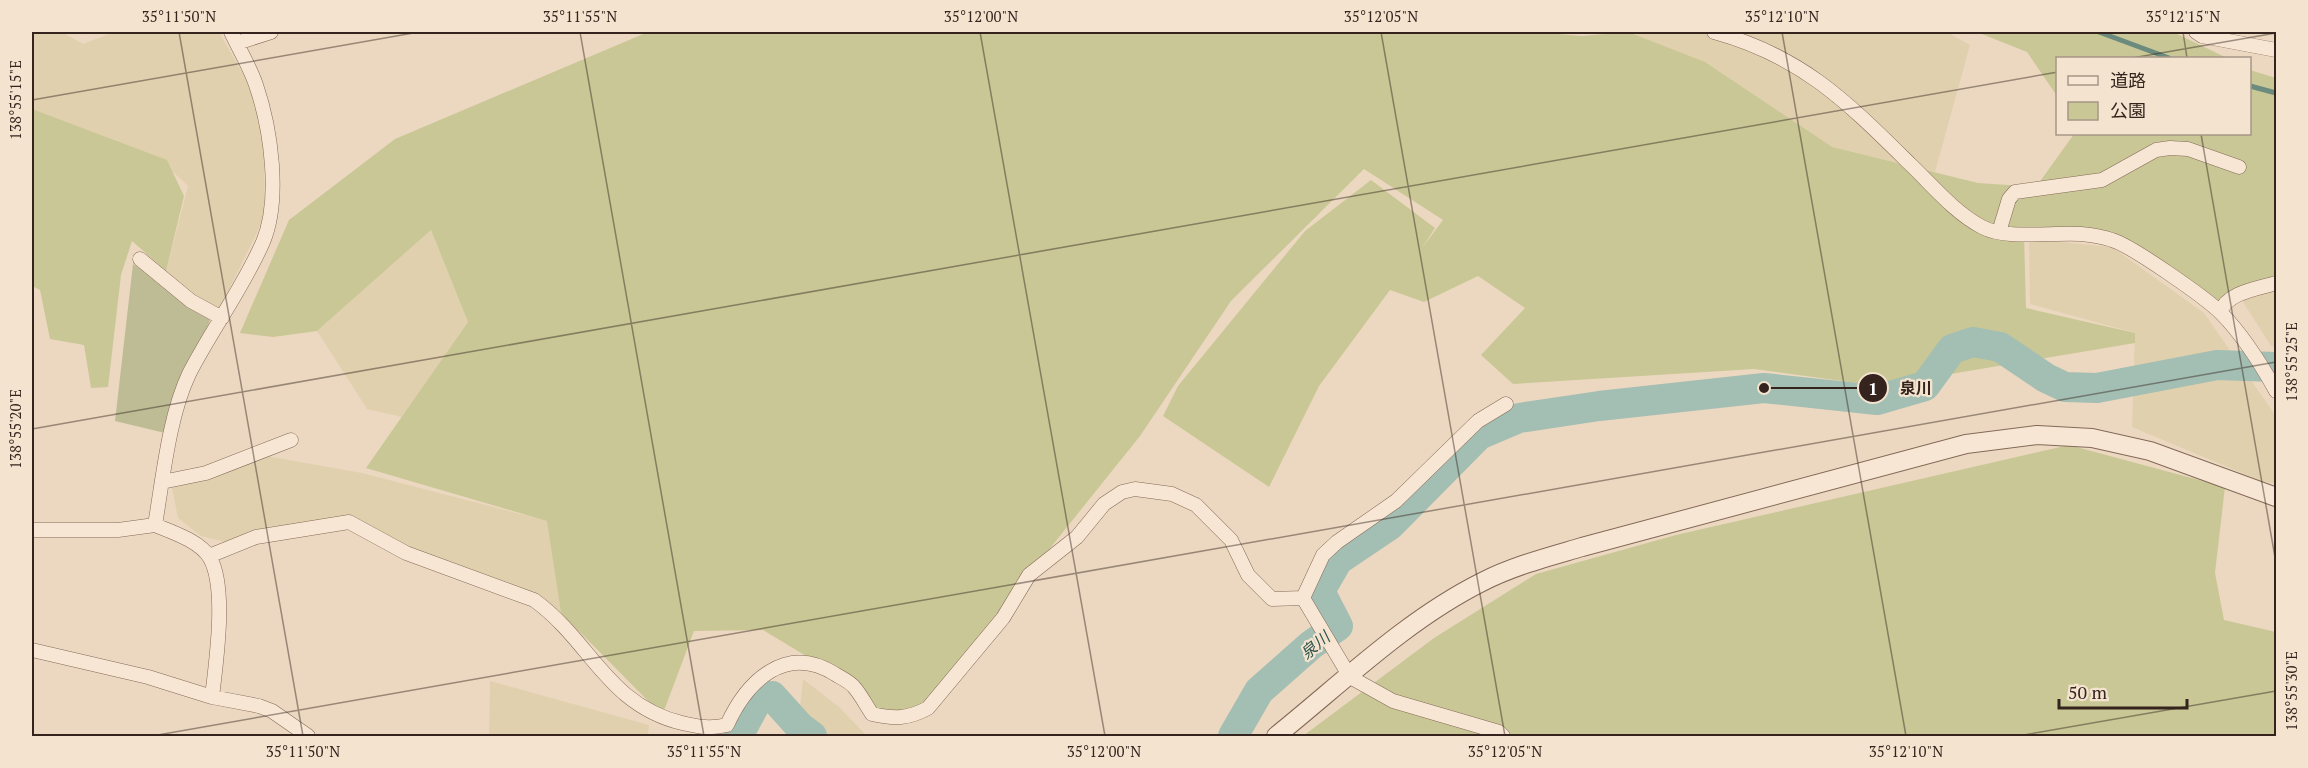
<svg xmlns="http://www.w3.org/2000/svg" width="2308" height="768" viewBox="0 0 2308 768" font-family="'PT Serif','Noto Sans JP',serif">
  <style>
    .farmland { fill: #e1d0ae }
    .green { fill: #c9c795 }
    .cemetery { fill: #bebc94 }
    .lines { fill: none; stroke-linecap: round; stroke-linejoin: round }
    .stream { stroke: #6b8b7e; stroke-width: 5 }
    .river { stroke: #a3beb2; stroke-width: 30 }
    .minor-casing { stroke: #846959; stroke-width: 15 }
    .tertiary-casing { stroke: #846959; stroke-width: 20 }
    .minor { stroke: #f7e6d3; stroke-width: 14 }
    .tertiary { stroke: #f7e6d3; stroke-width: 18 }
    .ticks { fill: none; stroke: #34241d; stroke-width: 1.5; stroke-opacity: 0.45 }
    .labels { text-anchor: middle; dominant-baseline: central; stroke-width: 4.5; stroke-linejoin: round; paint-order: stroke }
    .water-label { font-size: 16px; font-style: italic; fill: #2c544b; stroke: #f4e3cf }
    .leader { fill: none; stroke: #34241d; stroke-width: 2 }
    .callout-dot { fill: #34241d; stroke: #f4e3cf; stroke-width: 2 }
    .mark-label { font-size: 18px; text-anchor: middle; font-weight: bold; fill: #fff }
    .callout-label { font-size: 16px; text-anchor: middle; font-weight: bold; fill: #34241d; stroke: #f4e3cf; stroke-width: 4.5; stroke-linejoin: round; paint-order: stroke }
    .neatline { fill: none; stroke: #34241d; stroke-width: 2 }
    .ticks-label { font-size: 15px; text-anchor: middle; fill: #34241d }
  </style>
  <rect width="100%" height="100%" fill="#ecd8c0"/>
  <!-- farmland -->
  <path class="farmland" d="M32,32H62L83,44L114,32H219L254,93L264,149L265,216L218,312L166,271L188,186L156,156L32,110Z
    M1629,32H1947L1970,45L1935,172L1836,159L1722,73Z
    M431,230L468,322L402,417L367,409L317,331Z
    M2029,239L2112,247L2204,313L2276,416V484L2261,481L2132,427L2135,333L2030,304Z
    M2276,290V347L2271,346L2241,299Z
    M266,456L362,473L548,521L561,613L447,565L348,519L252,530L229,543L201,536L178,518L172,488Z
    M803,679L839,707L867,736H797Z
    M490,681L649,725L648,736H489Z"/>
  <!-- green -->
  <path class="green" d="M648,32H1534L1582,36L1628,32L1705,62L1832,147L1978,183L2036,187L2074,134H2250V70L2276,78V289L2224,304L2109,239L2024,234L2026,308L2135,333V343L1879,386L1754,369L1513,384L1481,355L1525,308L1478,276L1424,302L1390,290L1319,386L1269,487L1163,416L1178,386L1305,231L1371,180L1435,228L1422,248L1443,220L1364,169L1231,301L1140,436L918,713L872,714L821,665L763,630L694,631L665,708L659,712L561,613L547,521L366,468L468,322L431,230L317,331L273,337L240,333L289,220L395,139Z
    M1977,32H2173L2227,58H2058L2057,96L2027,52Z
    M32,109L167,160L184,196L166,271L132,241L121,275L108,387L91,388L84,345L50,339L40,290L32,286Z
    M2069,445L2225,487L2215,573L2224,620L2276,632V736H1303L1434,638L1536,574L1676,535Z"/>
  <!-- cemetery -->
  <path class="cemetery" d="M133,264L212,315L165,433L115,421Z"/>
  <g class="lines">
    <!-- stream -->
    <path class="stream" d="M2099,32L2169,58
      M2250,86L2276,93"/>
    <!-- river -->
    <path class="river" d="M738,736L758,699L772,696L800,727L812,736
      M1233,736L1259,691L1311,645L1338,626L1320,591L1338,560L1390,525L1479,435L1519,418L1599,406L1764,388L1877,400L1925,386L1952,349L1973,342L2000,347L2046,378L2065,387L2097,388L2217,365L2276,367"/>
    <!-- minor casing -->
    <g class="minor-casing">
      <path id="minor" d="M1714,32C1802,56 1847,102 1910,164C1933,186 1954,212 1982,227C2006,240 2053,232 2081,234C2091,235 2103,237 2112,240C2132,246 2206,298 2221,313C2244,336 2261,364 2276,391
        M2196,32L2202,36L2276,50
        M237,43L271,32
        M1999,232L2009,199L2015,192L2102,180L2156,150L2170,148L2188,149L2239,167
        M140,259L191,301L222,318
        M2220,312C2228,292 2257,289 2276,283
        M162,482L206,473L291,440
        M32,530H118L155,525
        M209,556L256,537L349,522L406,553L534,600C591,641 607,705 682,723C699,727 710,729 727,725C747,681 786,643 835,674C841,678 849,681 854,687C861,695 866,705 872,714C894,719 908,719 928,708L1003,618L1029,575L1077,537L1104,504L1122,492L1135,489L1172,494L1196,505L1231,540L1248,575L1272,599L1303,598
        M1303,598L1323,555L1337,542L1396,501L1478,421L1506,404
        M1303,598L1350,677L1393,701L1499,732L1503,736
        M32,650L148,677L212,697L259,706L272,711L308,736
        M212,697C216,663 227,588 210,558C200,541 172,532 155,525C163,478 169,416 189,374C212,329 243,288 263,242C281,199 271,129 256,85C250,67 239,49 231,32"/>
    </g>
    <!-- tertiary casing -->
    <g class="tertiary-casing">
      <path id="tertiary" d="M1276,736C1342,683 1406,620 1482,582C1513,566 1548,557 1582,547L1966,444L2037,435L2092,438L2150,451L2276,497"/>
    </g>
    <!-- minor -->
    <use href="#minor" class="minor"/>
    <!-- tertiary -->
    <use href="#tertiary" class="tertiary"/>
  </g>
  <!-- ticks -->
  <path class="ticks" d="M179,32L303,736M580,32L704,736M980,32L1105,736M1381,32L1505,736M1782,32L1906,736M2183,32L2187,58M2132,58L2276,33M32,100L419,32M2201,134L2276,563M32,429L2058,72M152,736L2276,362M2018,736L2276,691"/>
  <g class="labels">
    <!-- water labels -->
    <g class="water-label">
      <text transform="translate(1315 645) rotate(-40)">泉川</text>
    </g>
  </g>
  <!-- callouts -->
  <path class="leader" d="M1764 388L1873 388"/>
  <g class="callout-dot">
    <circle cx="1764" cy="388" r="6"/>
    <circle cx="1873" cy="388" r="15"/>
  </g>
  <g class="mark-label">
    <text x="1873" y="395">1</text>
  </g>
  <g class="callout-label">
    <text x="1916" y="394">泉川</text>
  </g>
  <!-- border -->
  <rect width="2308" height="768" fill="none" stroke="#f4e3cf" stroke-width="66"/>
  <!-- legend -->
  <rect x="2056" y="57" width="195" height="78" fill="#f4e3cf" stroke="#a79788" stroke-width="1.5"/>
  <rect x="2068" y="76" width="30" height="9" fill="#f7e6d3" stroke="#a79788" stroke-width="1.5"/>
  <text x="2110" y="87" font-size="18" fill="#34241d">道路</text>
  <rect x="2068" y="102" width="30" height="18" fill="#c9c795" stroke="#a79788" stroke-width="1.5"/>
  <text x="2110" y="117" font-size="18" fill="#34241d">公園</text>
  <!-- scale -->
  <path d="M2059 699v9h128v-9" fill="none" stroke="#34241d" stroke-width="3"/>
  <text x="2068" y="699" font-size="18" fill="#34241d" stroke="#f4e3cf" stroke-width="4.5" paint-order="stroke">50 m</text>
  <rect x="33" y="33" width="2242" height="702" class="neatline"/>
  <g class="ticks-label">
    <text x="179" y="22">35°11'50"N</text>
    <text x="580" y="22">35°11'55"N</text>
    <text x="981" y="22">35°12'00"N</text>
    <text x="1381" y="22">35°12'05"N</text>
    <text x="1782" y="22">35°12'10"N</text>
    <text x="2183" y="22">35°12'15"N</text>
    <text transform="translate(16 100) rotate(-90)" y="5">138°55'15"E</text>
    <text transform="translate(2292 362) rotate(-90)" y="5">138°55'25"E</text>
    <text transform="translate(16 429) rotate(-90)" y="5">138°55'20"E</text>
    <text transform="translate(2292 691) rotate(-90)" y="5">138°55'30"E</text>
    <text x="303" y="757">35°11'50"N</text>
    <text x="704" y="757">35°11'55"N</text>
    <text x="1104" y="757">35°12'00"N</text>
    <text x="1505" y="757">35°12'05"N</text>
    <text x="1906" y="757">35°12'10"N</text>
  </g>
</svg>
